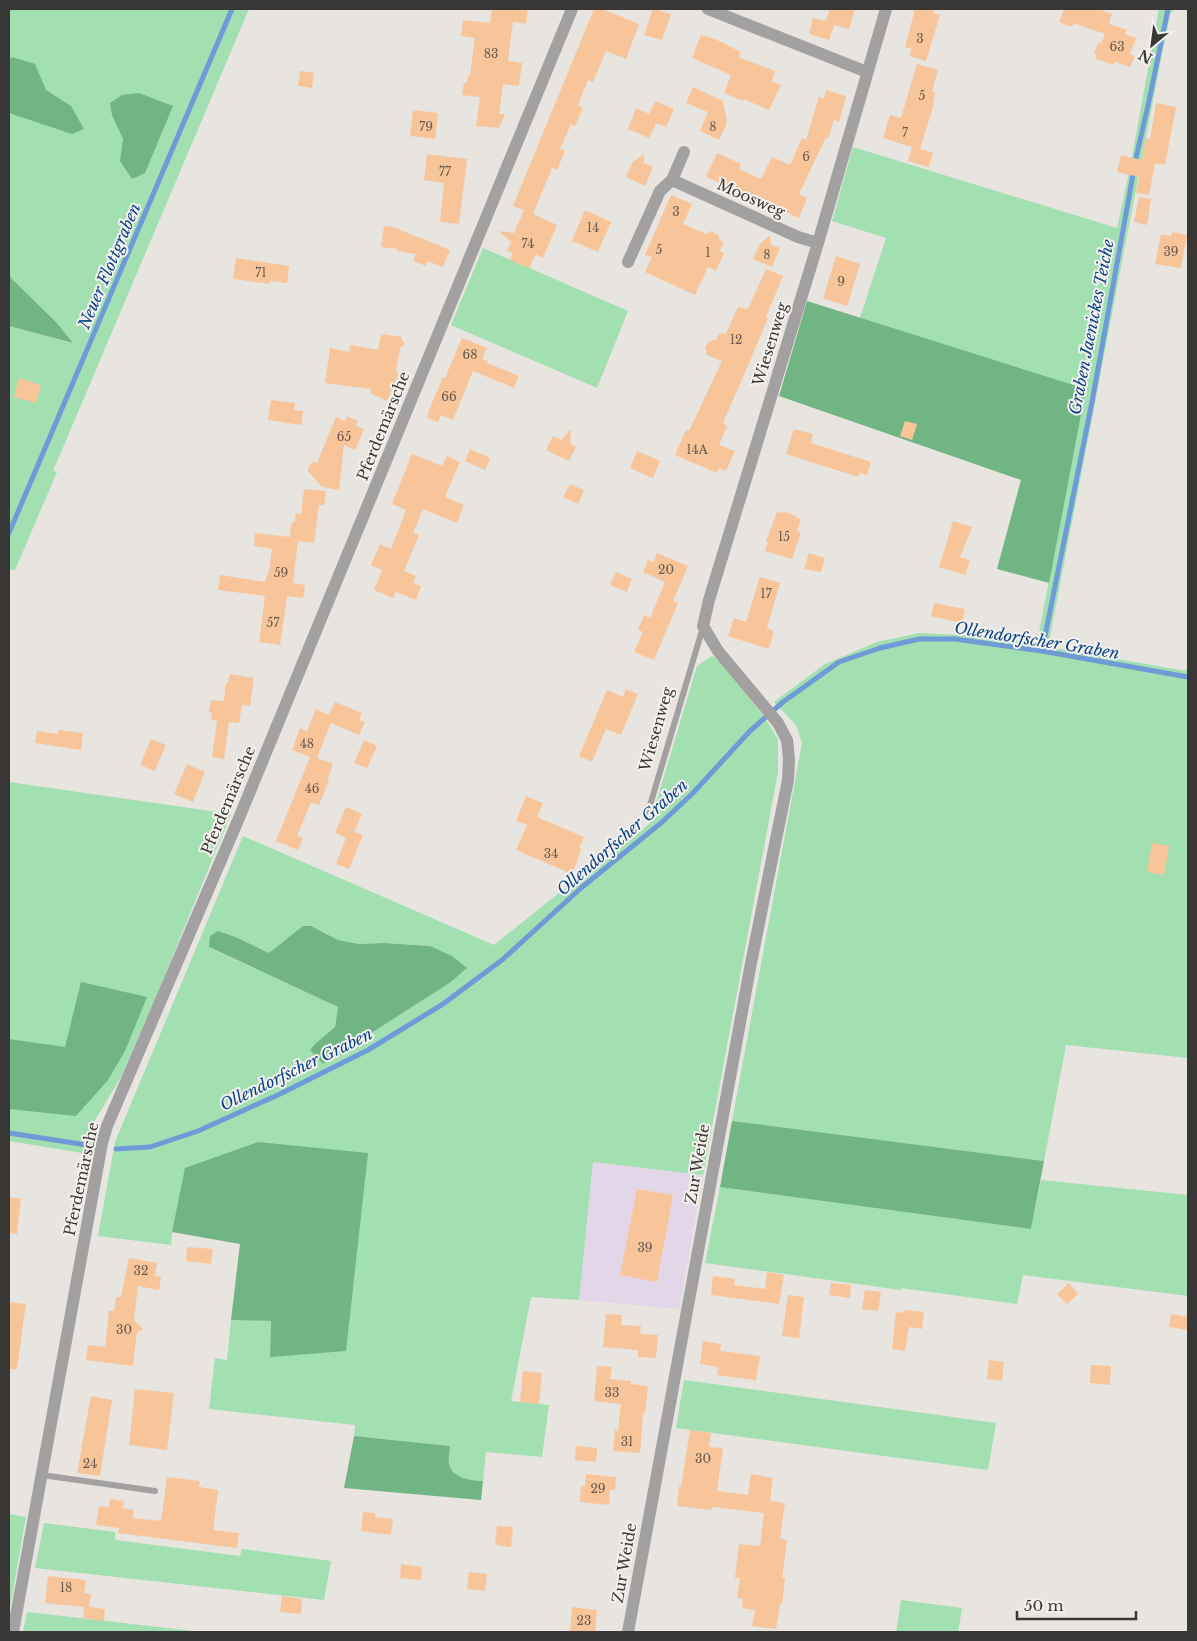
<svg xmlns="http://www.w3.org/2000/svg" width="1197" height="1641" viewBox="0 0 1197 1641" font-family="'Libre Baskerville',serif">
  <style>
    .industrial { fill: #e3d6e9 }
    .green { fill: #a2dfb1; fill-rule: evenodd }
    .forest { fill: #70b583 }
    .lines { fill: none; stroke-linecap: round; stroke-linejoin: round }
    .stream { stroke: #6e9ad7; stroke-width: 5 }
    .building { fill: #f7c599 }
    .service { stroke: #a2a0a0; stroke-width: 6 }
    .minor { stroke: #a2a0a0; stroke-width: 12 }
    .labels { text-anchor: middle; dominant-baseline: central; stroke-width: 4; stroke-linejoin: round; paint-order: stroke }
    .number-label { font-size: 12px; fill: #685a4e }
    .street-label { font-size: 15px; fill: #393735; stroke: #f5f1ed }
    .water-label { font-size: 16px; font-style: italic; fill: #034289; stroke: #f5f1ed }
  </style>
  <rect width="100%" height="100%" fill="#e8e4e0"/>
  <!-- industrial -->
  <path class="industrial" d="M593,1162L703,1175L679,1309L579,1300Z"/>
  <!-- green -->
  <path class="green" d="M9,9H249L53,471L57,472L15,570L11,569L9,573V326L72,343L56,322L11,278L9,272Z
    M1159,9H1174L1173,12L1171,11L1162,54L1048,647L1186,671L1188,661V1058L1066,1045L1044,1161L732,1121L802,743L796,725L774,702L825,664L877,642L919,633L979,636L1037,643L1086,390L860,318L886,238L832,221L853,147L1117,228L1129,173Z
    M483,248L628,311L597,388L451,325Z
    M712,656L718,659L762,714L778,739V772L703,1175L593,1162L579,1300L531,1297L511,1401L549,1405L542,1457L486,1452L483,1481C471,1481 451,1478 449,1463C448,1458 450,1451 450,1446L354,1436L355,1425L209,1409L215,1358L227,1360L231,1320L271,1321L270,1357L367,1153L172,1232L171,1245L98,1236L115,1142L243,836L494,945L579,877L633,838L650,823L697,666ZM311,926L338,940L359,944L384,943L430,946L467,968L451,982L323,1064L316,1043L335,1027L338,1007L210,948L238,938L269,953Z
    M9,782L231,814L155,999L121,1077L91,1127L96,1137L94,1155L9,1141Z
    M1041,1180L1188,1195V1296L1023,1275L1017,1304L901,1288V1290L705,1263L720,1187L1031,1229Z
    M684,1380L996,1423L988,1470L676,1428Z
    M9,1514L26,1517L9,1614Z
    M44,1523L115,1532V1540L240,1556L242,1549L331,1561L324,1600L35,1568Z
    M901,1600L962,1608L958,1632H896Z
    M27,1612L203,1632H23Z"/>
  <!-- forest -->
  <path class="forest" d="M12,57L35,64L46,90L71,106L84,129L72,134L9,113V60Z
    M139,93L173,106L145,173L132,179L120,161L123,139L112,115L110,103L122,95Z
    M9,272L11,278L56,322L73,343L9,326Z
    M807,301L1086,389L1049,583L997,569L1021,480L779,396Z
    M303,926H311L338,940L359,944L384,943L430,946L452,956L467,968L451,982L323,1064L310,1050L316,1043L335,1027L338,1007L209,947L210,936L218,931L238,938L269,953Z
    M81,982L147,997L125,1051L108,1080L76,1116L9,1109V1039L65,1047Z
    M732,1121L1044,1161L1031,1229L720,1187Z
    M258,1142L368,1153L346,1351L270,1357L271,1321L231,1320L240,1244L172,1232L185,1168Z
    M354,1436L450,1446C450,1451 448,1458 449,1463C451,1478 471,1481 483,1481L481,1500L344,1488Z"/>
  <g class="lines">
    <!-- stream -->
    <path class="stream" d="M9,533L232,9
      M1042,651L1092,402L1136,158L1149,101L1168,9
      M9,1133L87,1145
      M116,1149L150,1147L198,1131L280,1094L368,1050L443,1004L502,960L581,888L661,823L692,794L750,731L783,702L839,662L880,648L919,639H955L1042,651L1188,677"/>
  </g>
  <!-- building -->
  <path class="building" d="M492,9H528L526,24L513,22L508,61L522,63L519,86L503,84L499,114H505L499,128L476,126L480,97L462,95L464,83H467L468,75L470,76L475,38L461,36L463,20L490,23Z
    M594,9H602L639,24L626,59L606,51L593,82L588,80L578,105L583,108L575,126L571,124L560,149L565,151L557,170L552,168L533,214L557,225L543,258L536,254L529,268L510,260L513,253L507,251L511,242L499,231L514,233L524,210L513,206Z
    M653,9L671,14L662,40L644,35Z
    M830,9H855L849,29L834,25L829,40L809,34L813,18L826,21Z
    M915,9H934L933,13L940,15L926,61L909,56L912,49L905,47Z
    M1064,9H1098L1112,14L1109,24L1127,30L1125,34L1136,38L1130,54L1135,56L1130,67L1115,62L1114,65L1096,59L1097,55L1094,54L1098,43L1101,44L1105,34L1073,23L1072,27L1059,22Z
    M701,35L715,39L741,52L738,57L775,71L772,81L781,85L769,110L744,99L743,101L724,93L731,75L692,58Z
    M917,64L938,70L932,91L935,93L933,103L934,104L920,149L933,153L929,167L908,161L912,147L883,138L890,115L901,118Z
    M300,71L314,73L312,88L298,86Z
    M693,87L723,101L727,123L719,140L700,131L708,112L686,103Z
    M826,90L846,96L839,122L834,120L828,139L826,137L799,194L807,198L799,218L706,177L717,153L741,164L739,169L761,179L772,157L790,165L802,138L806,140L819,97L824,99Z
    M655,101L674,109L666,127L656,123L649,138L628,129L636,108L649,114Z
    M1156,103L1176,107L1165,165L1155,163L1149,195L1136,193L1139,177L1117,172L1121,155L1142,160L1146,138L1150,139Z
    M413,110L438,113L435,139L410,136Z
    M427,154L467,159L459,224L440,222L444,183L424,180Z
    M644,154V163L653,167L645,186L626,177L633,162Z
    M671,195L692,204L683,224L706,234L711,231L718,235L720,240L724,242L720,251L724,253L716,271L708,267L695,295L645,272L652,257L645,255Z
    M1139,197L1151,199L1147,225L1134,222Z
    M585,210L611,222L598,252L572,241Z
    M384,226L393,227L450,250L443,267L427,261L426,266L413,261L416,254L397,251L398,249L381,247Z
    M1172,232L1187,235L1181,268L1155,264L1161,234L1171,236Z
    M770,235L771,245L780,248L772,267L753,259L760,244Z
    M836,256L860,264L847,306L823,298Z
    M236,258L289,266L287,283L270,281V284L233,279Z
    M766,269L783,276L766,317L768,318L749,363L723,423L727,426L719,445L735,451L726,471L719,468L717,473L675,455L686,430L689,431L722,361L707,355L705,348L709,341L716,340L719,333L726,334L738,307L748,309Z
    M381,334L402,337V340L405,344L400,348L396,372L399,374L387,401L370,393L371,389L325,383L330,348L349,352L350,345L378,350Z
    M462,338L487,348L482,359L488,361L487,363L519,376L514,388L473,371L453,420L441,415L438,422L427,418L429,410L443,377L445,378Z
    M19,378L41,385L36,403L14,397Z
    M271,400L295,403L294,410L303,411L301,425L268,420Z
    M347,416L358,421L356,426L364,429L355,450L344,445L339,490L322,487L308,471L309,466L313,462L317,463L336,417L345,421Z
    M905,421L917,424L912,440L900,436Z
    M571,429L570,443L576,447L569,461L546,450L553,436L561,440Z
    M794,429L813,434L811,443L871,462L867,475L859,473L858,477L786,454Z
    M470,449L490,458L485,470L465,461Z
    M637,451L660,461L653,478L630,468Z
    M412,454L442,466L447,456L460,462L445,497L464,505L457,523L423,509L413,533L419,535L404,571L416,576L413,583L421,586L416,600L396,592L393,598L374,590L382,570L371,565L380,544L391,549L406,510L392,504Z
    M570,484L584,490L578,504L563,497Z
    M304,489L326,491L324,505H319L314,543L298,541L293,583L305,585L303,598L287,596L280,645L259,642L265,596L218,590L220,575L265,582L269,570L272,549L254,546L255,533L290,537L291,524L295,521L296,513L301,514Z
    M783,511L796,516V517L801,519L797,531L801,532L792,559L765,551L768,542H766L777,512L782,513Z
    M953,521L972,527L960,557L970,560L965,575L939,567Z
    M657,553L688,566L673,601L678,603L654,660L634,652L643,632L638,630L644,615L650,618L665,582L643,572L648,560L654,562Z
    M809,553L825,558L821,572L804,569Z
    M616,572L632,579L627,592L610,585Z
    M760,577L780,583L767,628L774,631L769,649L728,636L734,618L746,622Z
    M934,603L965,609L962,623L931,616Z
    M230,674L254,678L250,706L242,705L239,723L229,722L224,759L212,757L217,720H211L212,713L209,712L211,700L224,701L226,683H228Z
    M626,689L638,694L621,735L606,729L592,762L579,756L607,690L623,697Z
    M335,702L362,713L359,720L365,722L359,735L331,723L317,758L333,764L327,780L329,781L319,805L311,802L297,836L303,838L298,850L276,841L310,757L292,750L300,728L307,731L316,709L329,715Z
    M58,730L83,733L81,750L35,743L37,731L58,734Z
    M151,739L166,745L155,771L140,765Z
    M364,740L377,746L367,768L354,763Z
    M187,764L205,772L193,802L174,794Z
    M526,796L543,803L537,817L584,837L579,848L581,849L578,857H579L572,874L516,850L527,825L516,821Z
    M346,807L362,814L354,832L363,835L349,869L336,864L346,838L335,833Z
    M1152,843L1169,846L1164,875L1147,872Z
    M637,1189L673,1195L657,1282L620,1275Z
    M9,1197L21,1199L17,1234L9,1233Z
    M187,1247L213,1249L211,1264L186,1261Z
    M129,1258L157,1263L155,1276L161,1277L159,1290L138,1286L134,1320L143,1329L137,1333L133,1366L86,1360L88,1345L105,1347L109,1311H114L116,1297H121Z
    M767,1272L784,1275L779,1304L711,1295L713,1276L735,1279L734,1285L765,1289Z
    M831,1283L851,1285L850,1298L829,1295Z
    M1069,1283L1078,1294L1067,1304L1057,1294Z
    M865,1290L881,1292L878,1311L862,1309Z
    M788,1295L804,1297L799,1338L782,1336Z
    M9,1302L26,1304L17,1369H9Z
    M904,1310L924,1312L922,1329L909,1327L905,1351L892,1349L896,1312L903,1313Z
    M606,1314L622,1315L621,1325L641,1326L640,1334L658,1335L656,1358L638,1357V1350L603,1347Z
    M1171,1314L1188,1317V1330L1169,1327Z
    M703,1341L721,1344L720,1351L760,1356L756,1380L717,1375L718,1367L700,1364Z
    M989,1360L1004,1362L1002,1381L987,1379Z
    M1091,1365L1111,1366L1110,1385L1090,1383Z
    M597,1366L612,1367L610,1379L631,1381V1384L648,1386L645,1413H643L640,1453L613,1451L615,1430L618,1431L621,1404L594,1401Z
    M523,1371L542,1373L539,1404L520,1402Z
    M135,1389L174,1393L167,1450L129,1445Z
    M91,1396L112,1400L100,1476L77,1473Z
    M690,1430L711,1433L709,1447L723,1448L717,1491L748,1495L751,1474L773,1478L770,1501L785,1503L780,1539L787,1540L782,1578H785L782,1604H780L776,1629L752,1626L755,1610L742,1608L743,1599L737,1598L740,1578H735L739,1544L760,1546L764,1513L712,1507V1510L677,1506L679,1486L681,1487Z
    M576,1446L597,1448L596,1462L575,1460Z
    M586,1474L616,1477L615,1490H610L609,1505L580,1502L581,1486H585Z
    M167,1477L200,1481L199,1487L218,1490L213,1530L239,1533L237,1548L118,1533L119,1528L96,1525L99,1506L109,1507L110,1499L124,1501L123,1508L134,1510L133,1518L161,1521Z
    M363,1512L375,1513V1517L393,1519L391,1535L361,1531Z
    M497,1526L513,1527L511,1547L495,1545Z
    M401,1564L422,1567L421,1580L400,1578Z
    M469,1572L487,1574L485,1591L467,1589Z
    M48,1576L86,1580L84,1593L91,1594L89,1607L105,1609L104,1621L83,1618L84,1607L45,1603Z
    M282,1596L302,1599L301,1614L280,1612Z
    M572,1607L597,1610L595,1632L583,1631V1632H570Z"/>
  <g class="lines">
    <!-- service -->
    <path class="service" d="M648,812L703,627
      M42,1475L155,1491"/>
    <!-- minor -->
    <path class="minor" d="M708,9L867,72
      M672,180L798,237L818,243
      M628,262L660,191L672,180L684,152
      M13,1632L102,1143L107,1126L239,818L572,9
      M628,1632L751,963L788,780L789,759L787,740L778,723L718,651L703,626L709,600L818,243L886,9"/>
  </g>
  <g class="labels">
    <!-- number labels -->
    <g class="number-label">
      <text x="920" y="38">3</text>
      <text x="1117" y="46">63</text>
      <text x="491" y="53">83</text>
      <text x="922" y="95">5</text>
      <text x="426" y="126">79</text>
      <text x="713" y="126">8</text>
      <text x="905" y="132">7</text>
      <text x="806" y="156">6</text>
      <text x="445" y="171">77</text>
      <text x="676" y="211">3</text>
      <text x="593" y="227">14</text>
      <text x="528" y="243">74</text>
      <text x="659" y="249">5</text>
      <text x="1171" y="251">39</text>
      <text x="708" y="252">1</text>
      <text x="767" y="254">8</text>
      <text x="261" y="272">71</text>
      <text x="841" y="281">9</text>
      <text x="736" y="339">12</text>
      <text x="470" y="354">68</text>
      <text x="449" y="396">66</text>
      <text x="344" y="436">65</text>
      <text x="697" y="449">14A</text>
      <text x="784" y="536">15</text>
      <text x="666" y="569">20</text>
      <text x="281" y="572">59</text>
      <text x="766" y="593">17</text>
      <text x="273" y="622">57</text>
      <text x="307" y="743">48</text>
      <text x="312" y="788">46</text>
      <text x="551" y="853">34</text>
      <text x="645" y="1247">39</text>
      <text x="141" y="1270">32</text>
      <text x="124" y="1329">30</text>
      <text x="612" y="1392">33</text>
      <text x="627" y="1441">31</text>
      <text x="703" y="1458">30</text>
      <text x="90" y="1463">24</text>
      <text x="598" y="1488">29</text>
      <text x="66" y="1587">18</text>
      <text x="584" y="1620">23</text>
    </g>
    <!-- street labels -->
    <g class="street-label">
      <text transform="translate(751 198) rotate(24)">Moosweg</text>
      <text transform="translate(770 344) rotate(-73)">Wiesenweg</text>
      <text transform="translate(383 426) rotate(-68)">Pferdemärsche</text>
      <text transform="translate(656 729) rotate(-74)">Wiesenweg</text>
      <text transform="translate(228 800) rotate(-67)">Pferdemärsche</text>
      <text transform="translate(697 1164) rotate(-80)">Zur Weide</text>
      <text transform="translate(81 1179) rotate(-78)">Pferdemärsche</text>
      <text transform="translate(624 1563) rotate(-80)">Zur Weide</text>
    </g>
    <!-- water labels -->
    <g class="water-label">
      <text transform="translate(109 266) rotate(-67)">Neuer Flottgraben</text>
      <text transform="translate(1091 327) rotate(-79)">Graben Jaenickes Teiche</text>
      <text transform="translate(1037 640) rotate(9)">Ollendorfscher Graben</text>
      <text transform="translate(622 837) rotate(-41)">Ollendorfscher Graben</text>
      <text transform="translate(296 1069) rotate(-26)">Ollendorfscher Graben</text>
    </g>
  </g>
  <!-- border -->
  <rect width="1197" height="1641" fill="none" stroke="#393735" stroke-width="20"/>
  <!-- north arrow -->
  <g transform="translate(1152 45) rotate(209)" stroke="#f5f1ed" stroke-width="4" paint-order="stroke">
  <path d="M0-4L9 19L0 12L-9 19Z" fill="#393735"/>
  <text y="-8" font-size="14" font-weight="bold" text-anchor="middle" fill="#393735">N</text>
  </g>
  <!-- scale -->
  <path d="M1017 1611v8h119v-8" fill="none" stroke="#393735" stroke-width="2.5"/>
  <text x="1024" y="1611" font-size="15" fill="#393735" stroke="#f5f1ed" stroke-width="4" paint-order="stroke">50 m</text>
</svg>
